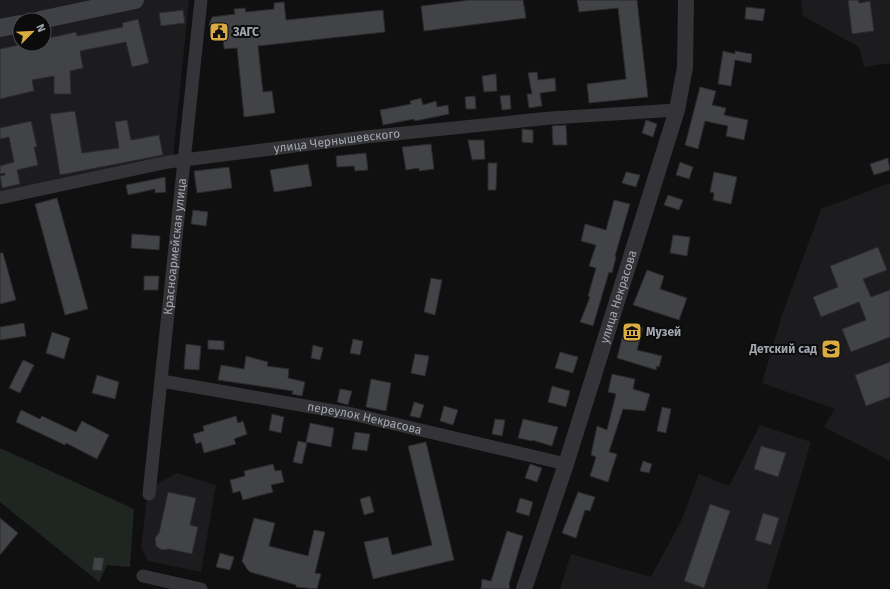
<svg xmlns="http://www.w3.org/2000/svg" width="890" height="589" viewBox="0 0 890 589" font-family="'Fira Sans',sans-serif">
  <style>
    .built { fill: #1c1c1e; fill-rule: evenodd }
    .green { fill: #1f2520 }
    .building { fill: #424346; stroke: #2b2a2d }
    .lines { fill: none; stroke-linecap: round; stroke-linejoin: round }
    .minor { stroke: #343438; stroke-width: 13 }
    .tertiary { stroke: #343438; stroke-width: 16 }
    .secondary { stroke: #404146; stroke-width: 18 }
    .labels { text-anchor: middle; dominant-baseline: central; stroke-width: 4; stroke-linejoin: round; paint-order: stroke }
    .poi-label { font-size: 12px; font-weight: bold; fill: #a3a7b0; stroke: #0b0b0c; text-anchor: start }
    .street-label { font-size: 12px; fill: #a3a7b0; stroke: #0b0b0c }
  </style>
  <rect width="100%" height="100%" fill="#101011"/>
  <!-- built -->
  <path class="built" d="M0,0H189L172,167L0,202ZM20,20H44V44H20Z
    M801,0H890V63L864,67L859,47L803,16Z
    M890,183V461L824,427L835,409L762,383L782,315L821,209Z
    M760,425L811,442L767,589H560L571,554L651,577L681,521L699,474L729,486Z
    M177,473L216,485L201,572L148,561L141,547L148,489Z"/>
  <!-- green -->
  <path class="green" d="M0,448L134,509L130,567L107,565L99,582L0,502Z"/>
  <!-- building -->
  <path class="building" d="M470,0H523L526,18L424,31L421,6Z
    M577,0H637L648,97L589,103L587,84L626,79L618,8L579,12Z
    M848,0H858L859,3L870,1L874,31L852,34Z
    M284,2L286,20L383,10L385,32L258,46L263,92L272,91L275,113L244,117L237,48L224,49L223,35L211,28L209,25L212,17L235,14L234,9L245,8L246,12L274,9V3Z
    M746,7L765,9L763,21L745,19Z
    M183,10L185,23L161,26L159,13Z
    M138,19L149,63L132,67L126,42L80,51L83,68L70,71L71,94H54V76L32,80L34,91L0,99V49L23,44H44V39L76,32L77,36L123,27L122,23Z
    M723,51L735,54V51L752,54L751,63L735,60L731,86L718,84Z
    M537,72L538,80L555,78L556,91L540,93L542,106L529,108L527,94H532L528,73Z
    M496,74L497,91L484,92L482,76Z
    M700,87L716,91L712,105L726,108L724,115L748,120L744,140L726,136L728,126L705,121L698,149L685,145Z
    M510,95L511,109L502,110L500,96Z
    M475,96L476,109H466L465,97Z
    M421,98L423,105L436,101L437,107L448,105L449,114L415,121L414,119L383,125L380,110L411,104L410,101Z
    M75,111L82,153L119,148L115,122L127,120L131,140L159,135L163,155L60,175L50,114Z
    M646,120L657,124L653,137L642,133Z
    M31,121L37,147H34L38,165L17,170L20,184L2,188L0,176L5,175V173L0,174V166L14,162L9,137L0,139V128Z
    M566,125L567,145H553L552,126Z
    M522,129L533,130V143L522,142Z
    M468,140H484L485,159L472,160Z
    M431,144L434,169L419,171V168L406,170L402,147Z
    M366,153L368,170L355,171L354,166L337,167L336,156Z
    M888,158L890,170L874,175L870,164Z
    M680,162L693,167L689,179L676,175Z
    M488,163H497L496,190H488Z
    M308,164L312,186L274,192L270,170Z
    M229,167L232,188L197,193L194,171Z
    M626,172L640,175L636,187L622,183Z
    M714,172L737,177L731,204L713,200L714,193L710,192Z
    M165,177L166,192L155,193V189L128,195L126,185Z
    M668,195L683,200L679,210L664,205Z
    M57,198L88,309L65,315L35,204Z
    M614,200L630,204L615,256L616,257L612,273L609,272L593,326L580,322L590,297L588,296L596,268L589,266L596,245L581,241L585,224L606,230Z
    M193,210L208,212L206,226L191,224Z
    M132,234L160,236L159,250L131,248Z
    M673,235L690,237L687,256L670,253Z
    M878,247L887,270L863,279L871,297L890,290V337L851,352L842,329L866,320L859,302L821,317L813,297L838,287L830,266Z
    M0,253H3L16,300L0,304Z
    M647,270L664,276L660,289L687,298L679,320L633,305Z
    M144,276H159L158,290H144Z
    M431,278L442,280L435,315L424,312Z
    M24,323L26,336L0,340V327Z
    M626,323L643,328L637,350L662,356L659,367L657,366L656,370L617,358Z
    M52,332L70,338L64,359L46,353Z
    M353,339L363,341L360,355L350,353Z
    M208,340L224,341V350L208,349Z
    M186,344L201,346L199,370L184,369Z
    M313,345L323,348L320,360L311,358Z
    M560,352L578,357L573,373L555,368Z
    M415,354L429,356L425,376L411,373Z
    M246,356L268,362L267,366L289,369L288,378L305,382L302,396L292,394L293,391L218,380L221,365L244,369Z
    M23,360L34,365L20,393L9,388Z
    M890,362V397L866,406L855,375Z
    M612,374L635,379L633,389L650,394L645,411L623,409L609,452L617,454L608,482L590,476L596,457L591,455L597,426L607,430L616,394L608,392Z
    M97,375L119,382L115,399L92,393Z
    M371,379L391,383L386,411L366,407Z
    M552,386L570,391L566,407L548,402Z
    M340,389L352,391L348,405L337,402Z
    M414,402L424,405L420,418L410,416Z
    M444,406L458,410L453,425L440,421Z
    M662,407L671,409L666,433L657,431Z
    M21,410L40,419L42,416L76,432L82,421L109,435L97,459L66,443L65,445L16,422Z
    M272,414L284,417L281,433L269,430Z
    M236,416L238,423L243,421L247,434L234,439L236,444L204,453L201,442L196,444L193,434L204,431L203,426Z
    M495,419L505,420L502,436L492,434Z
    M523,419L558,427L552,446L532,440V441L518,438Z
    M310,423L334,428L331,447L306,442Z
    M355,432L370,434L367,451L352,449Z
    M298,441L307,443L302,464L293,462Z
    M426,442L454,560L373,579L364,542L388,537L392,555L432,545L408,446Z
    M761,446L786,453L778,477L754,469Z
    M643,461L652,464L649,473L640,471Z
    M273,464L275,471L281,470L284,482L271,485L273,492L243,500L240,491L233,493L230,480L245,476L244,471Z
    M530,464L542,468L537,482L525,478Z
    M168,492L196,498L190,525L198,527L192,554L169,549L162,550L156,546L155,538L159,533Z
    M578,492L595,497L590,511L585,510L576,538L562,533Z
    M370,496L374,512L364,515L360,499Z
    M520,498L533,502L529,516L516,512Z
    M710,504L730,511L704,588L684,581Z
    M763,513L779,518L771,545L755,540Z
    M0,518L18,533L0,555Z
    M254,518L275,523L269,546L308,556L314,530L325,532L315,573L321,574L317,589L296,587V585L250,572L247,569L242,561Z
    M507,531L523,536L509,584L510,589H481L482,579L491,581Z
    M220,553L234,557L230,570L216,567Z
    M94,557L104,558L102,571L92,570Z"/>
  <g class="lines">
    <!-- minor -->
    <g class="minor">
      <path id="s1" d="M0,198L168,162L365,137L551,118L677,110"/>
      <path id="s2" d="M162,381L352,414L566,464"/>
      <path id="s3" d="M149,494L201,0"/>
      <path d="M143,576L201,589"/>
    </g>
    <!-- tertiary -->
    <path class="tertiary" id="s4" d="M524,589L566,464L677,110L685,67L686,0"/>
    <!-- secondary -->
    <path class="secondary" d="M40,20L135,0
      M0,28L20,24"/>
  </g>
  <!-- icons -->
  <defs>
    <g id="civic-square" transform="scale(1)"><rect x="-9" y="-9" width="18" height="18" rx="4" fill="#daab40" stroke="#0b0b0c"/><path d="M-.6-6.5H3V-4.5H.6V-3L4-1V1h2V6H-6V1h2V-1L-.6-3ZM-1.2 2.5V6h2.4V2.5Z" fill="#111"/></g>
    <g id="museum-square" transform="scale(1)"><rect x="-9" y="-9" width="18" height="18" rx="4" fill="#daab40" stroke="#0b0b0c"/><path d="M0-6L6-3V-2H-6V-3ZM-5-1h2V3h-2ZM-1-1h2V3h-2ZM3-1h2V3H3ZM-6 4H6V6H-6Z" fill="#111"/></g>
    <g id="school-square" transform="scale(1)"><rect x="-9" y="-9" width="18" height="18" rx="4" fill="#daab40" stroke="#0b0b0c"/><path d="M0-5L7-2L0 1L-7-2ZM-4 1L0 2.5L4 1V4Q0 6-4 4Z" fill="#111"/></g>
  </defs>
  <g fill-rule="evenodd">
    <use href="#civic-square" x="219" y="32"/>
    <use href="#museum-square" x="632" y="332"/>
    <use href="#school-square" x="831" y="349"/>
  </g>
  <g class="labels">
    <!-- poi labels -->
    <g class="poi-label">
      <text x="233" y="32">ЗАГС</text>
      <text x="646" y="332">Музей</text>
      <text x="817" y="349" text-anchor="end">Детский сад</text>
    </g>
    <!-- street labels -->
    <g class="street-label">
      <text stroke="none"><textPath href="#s1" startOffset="342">улица Чернышевского</textPath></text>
      <text stroke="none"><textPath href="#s3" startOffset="249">Красноармейская улица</textPath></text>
      <text stroke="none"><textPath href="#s4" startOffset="307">улица Некрасова</textPath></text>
      <text stroke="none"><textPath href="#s2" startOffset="206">переулок Некрасова</textPath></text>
    </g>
  </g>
  <!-- north arrow -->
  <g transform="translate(32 32) rotate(66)"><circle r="19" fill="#0b0b0c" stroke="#48494e"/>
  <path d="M0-3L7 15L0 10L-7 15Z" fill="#daab40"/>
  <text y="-6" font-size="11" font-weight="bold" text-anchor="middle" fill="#a3a7b0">N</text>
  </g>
</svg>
